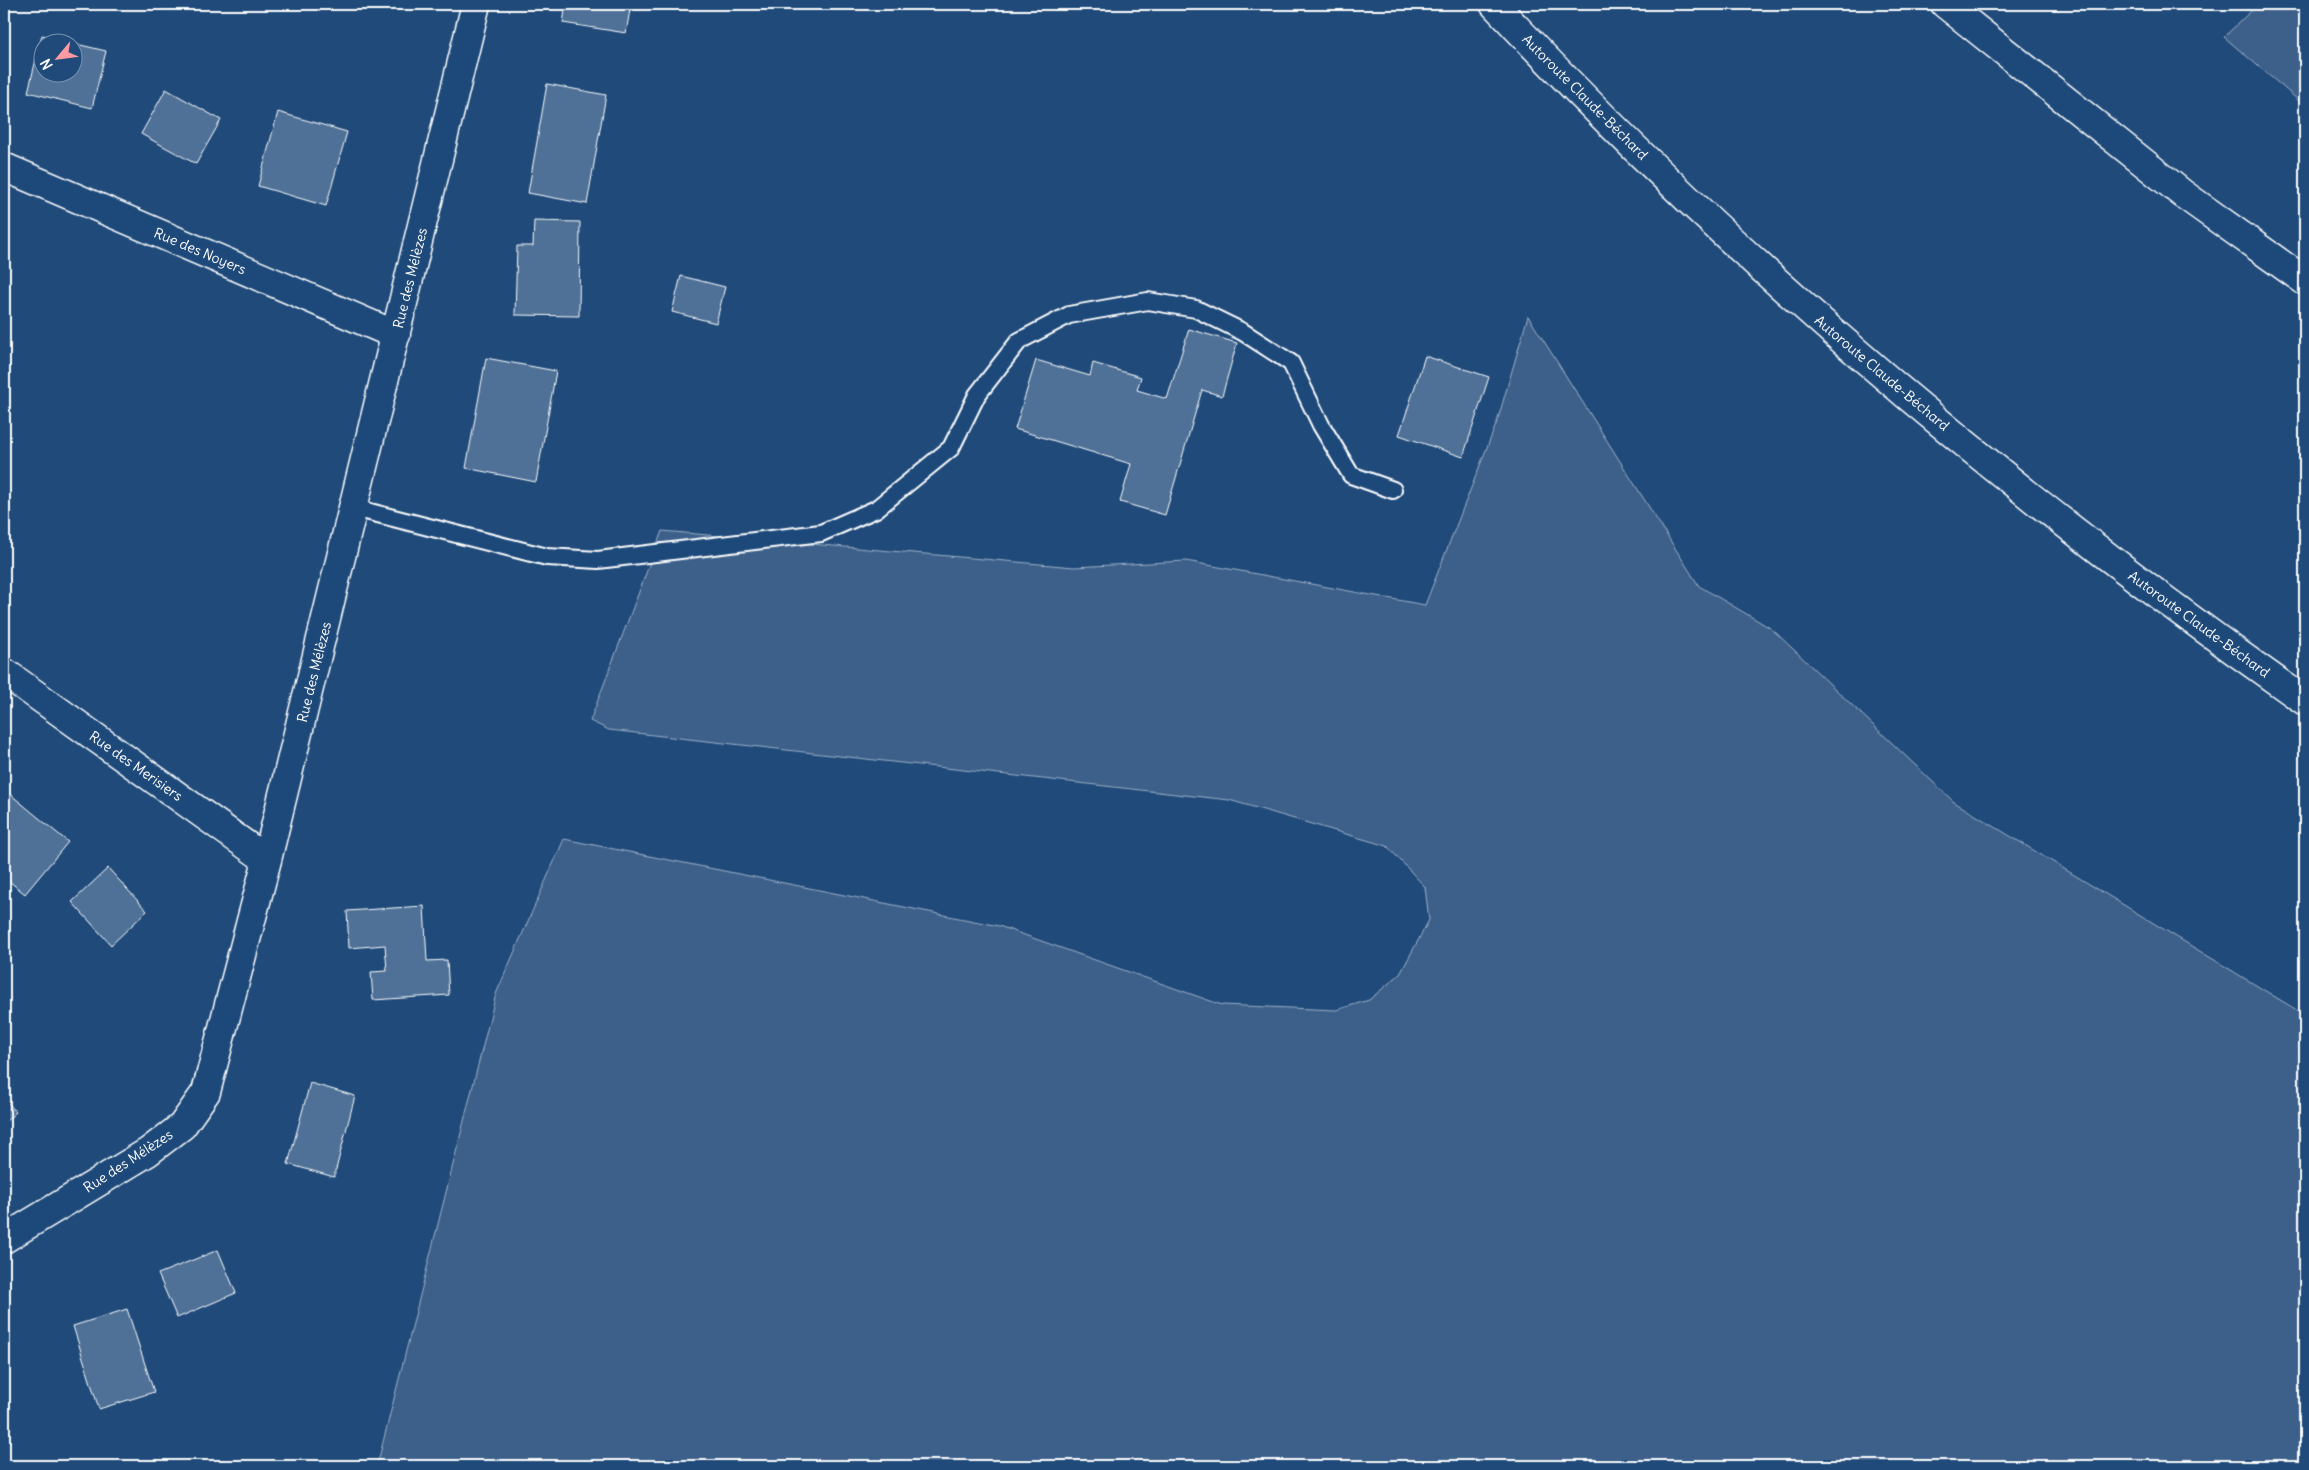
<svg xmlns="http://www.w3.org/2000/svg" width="2309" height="1470" viewBox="0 0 2309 1470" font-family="Delius,sans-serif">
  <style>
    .green { fill: #3c618b; stroke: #9eb0c5 }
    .building { fill: #507197; stroke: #fff }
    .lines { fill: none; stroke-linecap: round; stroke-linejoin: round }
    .service-casing { stroke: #fff; stroke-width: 20 }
    .minor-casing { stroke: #fff; stroke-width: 31 }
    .motorway-casing { stroke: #fff; stroke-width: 31 }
    .service { stroke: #1f4a7a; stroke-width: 16 }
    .minor { stroke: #1f4a7a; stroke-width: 28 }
    .motorway { stroke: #1f4a7a; stroke-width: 28 }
    .labels { text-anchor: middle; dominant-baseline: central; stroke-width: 5; stroke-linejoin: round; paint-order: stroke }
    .street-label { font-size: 14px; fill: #fff; stroke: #1f4a7a }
  </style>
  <rect width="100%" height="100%" fill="#1f4a7a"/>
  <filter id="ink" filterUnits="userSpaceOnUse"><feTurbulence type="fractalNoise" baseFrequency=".02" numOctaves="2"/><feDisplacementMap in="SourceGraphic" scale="10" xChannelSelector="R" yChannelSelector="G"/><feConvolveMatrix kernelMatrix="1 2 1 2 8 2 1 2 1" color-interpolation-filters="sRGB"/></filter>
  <g filter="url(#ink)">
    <!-- green -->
    <path class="green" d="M2258,4H2290L2305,13V106L2224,37Z
      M1528,316L1699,586L1772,629L1954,802L2305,1015V1466H377L496,994L564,839L999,926L1222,1005L1336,1010L1369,1000L1400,974L1429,920L1425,887L1387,846L1229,800L609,730L590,721L662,531L1074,567L1186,561L1425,605L1497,422Z"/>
    <!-- building -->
    <path class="building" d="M566,4H631L626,33L563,23Z
      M42,35L72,42H42V72H72V43L106,51L92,108L28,92Z
      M547,84L606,95L587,204L528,193Z
      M166,89L221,120L196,164L141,134Z
      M278,112L347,132L326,206L258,186Z
      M534,221L580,222L579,316L515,315L517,246H533Z
      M681,276L725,287L716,323L672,312Z
      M1189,329L1237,343L1222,396L1202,390L1165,515L1120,502L1131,464L1015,429L1036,360L1090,376L1093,363L1141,377L1137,390L1167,399Z
      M1425,356L1489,377L1463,457L1399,435Z
      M486,358L556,371L536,482L466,468Z
      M4,789L68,842L25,894L4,877Z
      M108,868L147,911L111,945L72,902Z
      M424,906L427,961L447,960L449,995L373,1000L371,972L387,971L385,945L349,948L347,911Z
      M310,1083L355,1096L334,1177L288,1164Z
      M4,1098L16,1112L4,1123Z
      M218,1250L236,1293L177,1318L158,1274Z
      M127,1309L154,1392L99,1409L73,1326Z"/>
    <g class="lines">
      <!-- service casing -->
      <g class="service-casing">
        <path id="service" d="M354,508L547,557L598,560L821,533L876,509L951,448L977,395L1019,341L1069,315L1148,301L1196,309L1243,332L1291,363L1321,425L1351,475L1393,490"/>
      </g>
      <!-- minor casing -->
      <g class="minor-casing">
        <path id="minor" d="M4,167L396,335
          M4,672L267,860
          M4,1239L148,1152L182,1126L206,1092L267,860L476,4"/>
      </g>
      <!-- motorway casing -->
      <g class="motorway-casing">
        <path id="motorway" d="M1494,4C1738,265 2012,496 2305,701
          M1945,4L2183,194L2305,281"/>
      </g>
      <!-- service -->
      <use href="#service" class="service"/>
      <!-- minor -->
      <use href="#minor" class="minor"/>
      <!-- motorway -->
      <use href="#motorway" class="motorway"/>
    </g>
  </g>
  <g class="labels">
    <!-- street labels -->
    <g class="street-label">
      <text transform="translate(1585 97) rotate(45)">Autoroute Claude-Béchard</text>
      <text transform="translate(200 251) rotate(23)">Rue des Noyers</text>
      <text transform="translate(410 278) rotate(-76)">Rue des Mélèzes</text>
      <text transform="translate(1882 373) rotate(40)">Autoroute Claude-Béchard</text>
      <text transform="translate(2199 624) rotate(36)">Autoroute Claude-Béchard</text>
      <text transform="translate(314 672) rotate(-76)">Rue des Mélèzes</text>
      <text transform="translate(136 766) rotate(35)">Rue des Merisiers</text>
      <text transform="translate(128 1161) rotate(-33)">Rue des Mélèzes</text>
    </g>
  </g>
  <!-- margin -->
  <rect width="2309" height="1470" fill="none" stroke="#1f4a7a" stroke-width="20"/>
  <rect x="10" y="10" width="2289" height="1450" fill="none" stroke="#fff" stroke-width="2" filter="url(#ink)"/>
  <!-- north arrow -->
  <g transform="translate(58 58) rotate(241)"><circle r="24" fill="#1f4a7a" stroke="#7992af"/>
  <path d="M0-4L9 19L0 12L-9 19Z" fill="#ff9aa2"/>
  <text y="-8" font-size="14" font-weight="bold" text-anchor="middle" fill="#ffffff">N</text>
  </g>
</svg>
